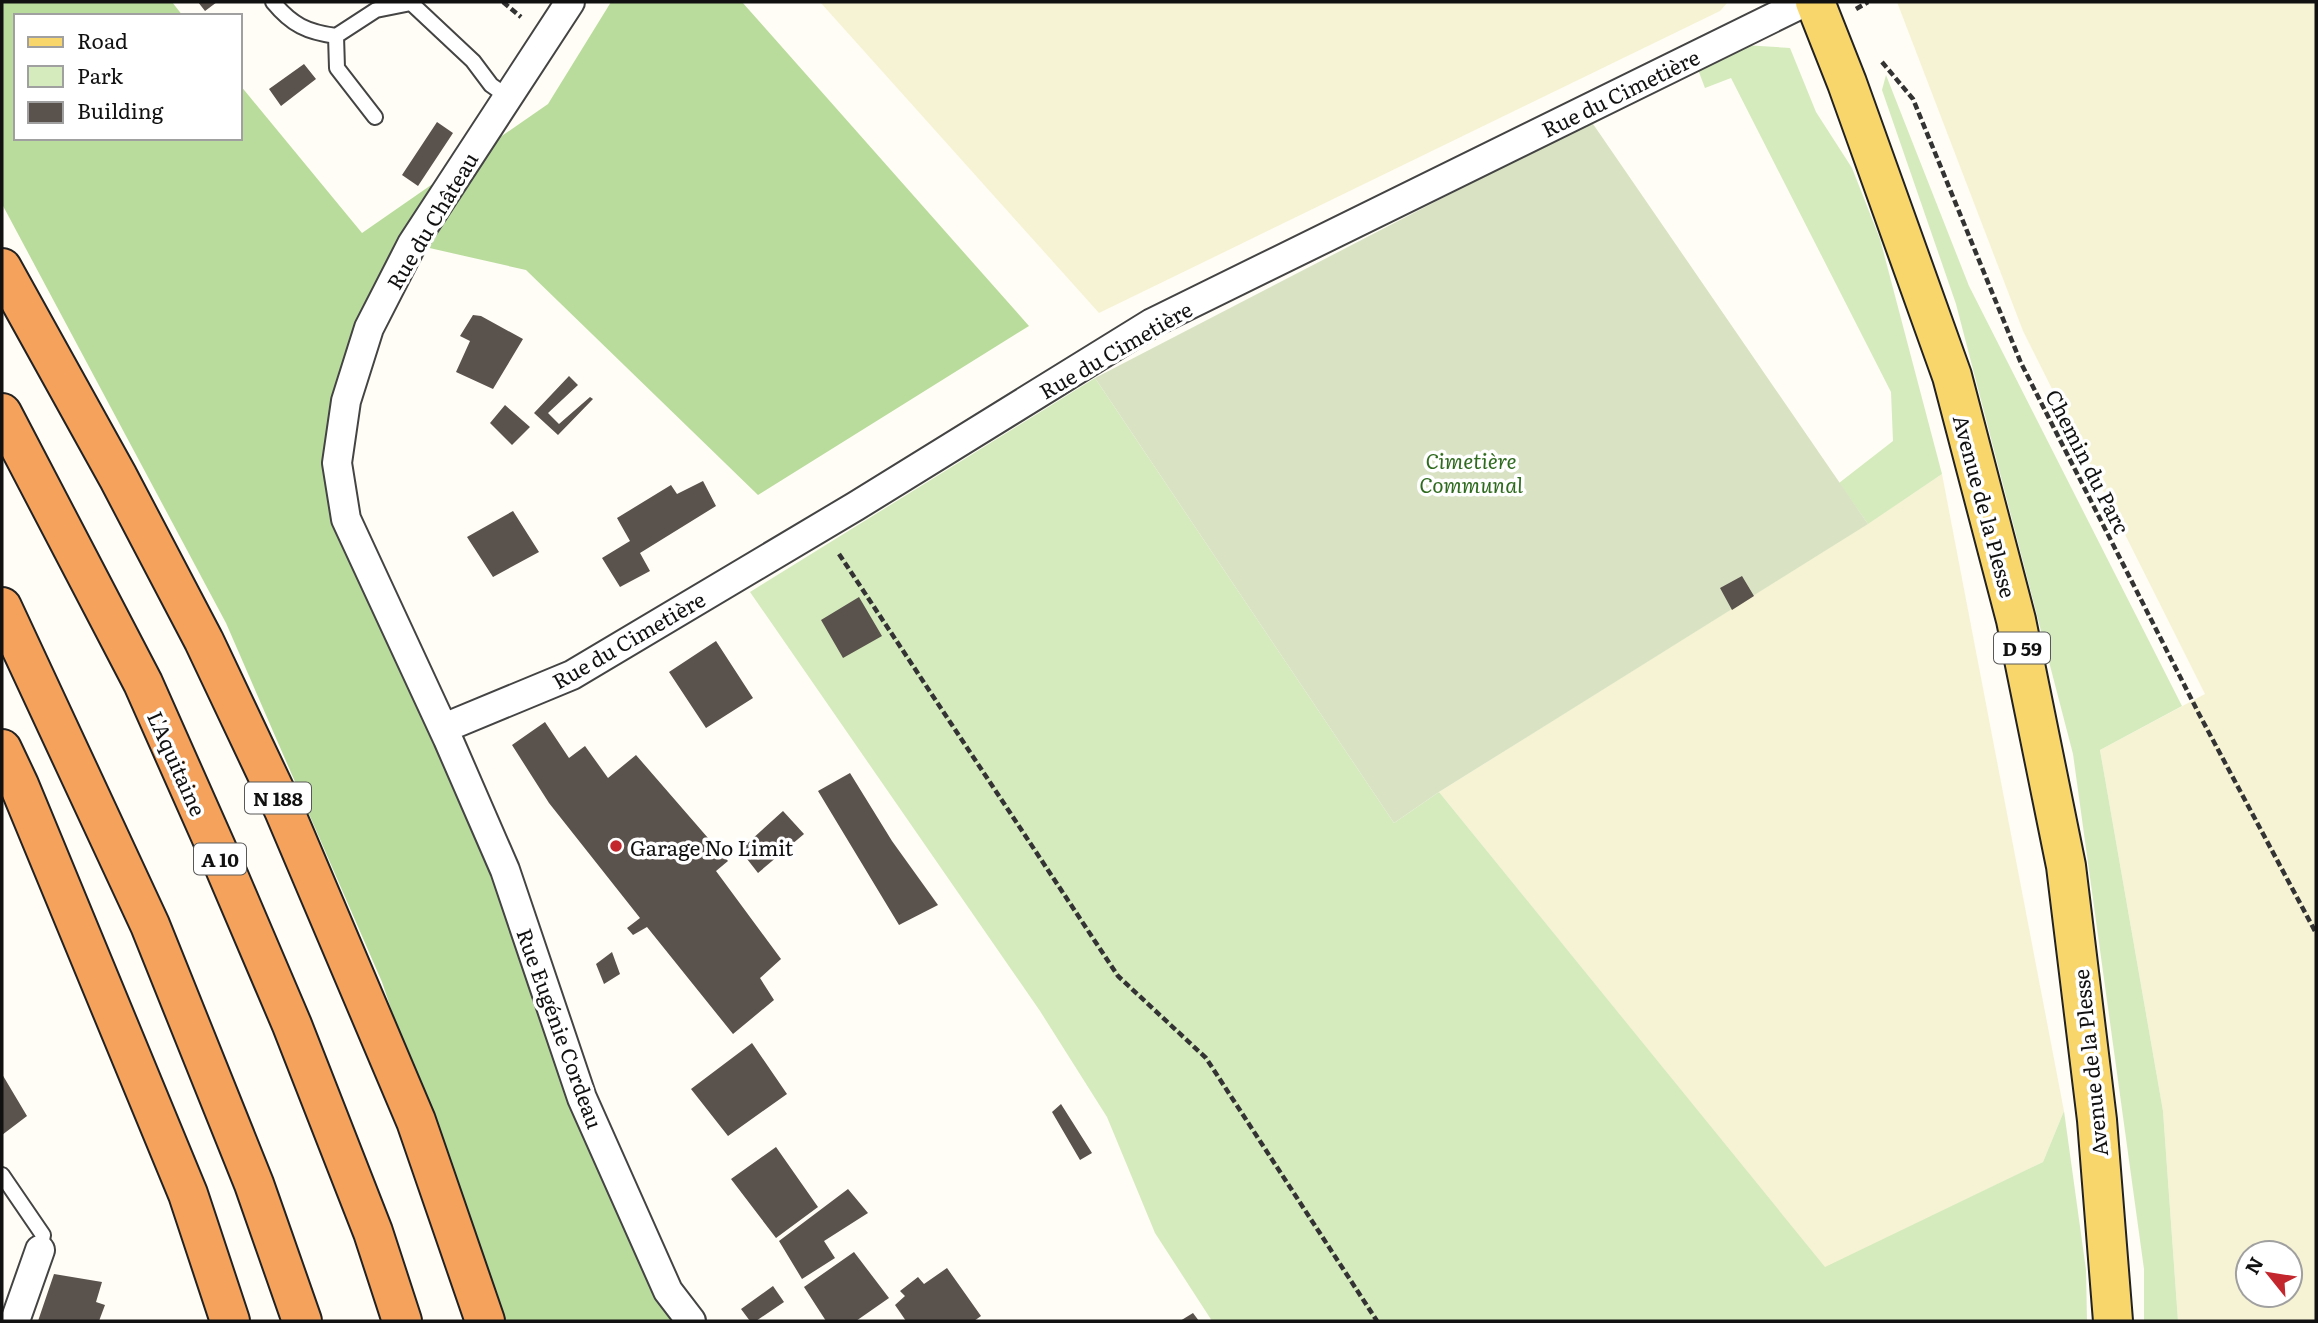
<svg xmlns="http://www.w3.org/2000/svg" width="2318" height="1323" viewBox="0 0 2318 1323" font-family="Literata,serif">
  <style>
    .farmland { fill: #f6f3d4; fill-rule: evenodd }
    .green { fill: #d5ebbd }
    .forest { fill: #b9dc9c }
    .cemetery { fill: #d9e3c4 }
    .building { fill: #5a524d }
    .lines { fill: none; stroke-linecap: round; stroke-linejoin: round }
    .service-casing { stroke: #444; stroke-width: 18 }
    .minor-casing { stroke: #444; stroke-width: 32 }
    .primary-casing { stroke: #222; stroke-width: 42 }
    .motorway-casing { stroke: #222; stroke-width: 42 }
    .path { stroke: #333; stroke-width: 4.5; stroke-dasharray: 7 3.5; stroke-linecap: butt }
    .service { stroke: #fff; stroke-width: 14 }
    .minor { stroke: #fff; stroke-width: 28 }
    .primary { stroke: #f9d66b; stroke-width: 38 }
    .motorway { stroke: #f5a25d; stroke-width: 38 }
    .poi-dot { fill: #c4262e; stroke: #fff; stroke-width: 2.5 }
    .labels { text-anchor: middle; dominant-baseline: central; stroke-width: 7; stroke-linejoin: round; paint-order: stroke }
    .shield { fill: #fff; stroke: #585858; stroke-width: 2 }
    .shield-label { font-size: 19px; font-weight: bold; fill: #111 }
    .street-label { font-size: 21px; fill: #111; stroke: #fff }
    .park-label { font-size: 21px; font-style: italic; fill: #2f6b1f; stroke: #fff }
    .poi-label { font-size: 21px; fill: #111; stroke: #fff; text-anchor: start }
  </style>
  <rect width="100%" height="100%" fill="#fffdf5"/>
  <!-- farmland -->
  <path class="farmland" d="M820,2H1728L1720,11L1099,313Z
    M1897,2H2316V1321H2178L2163,1111L2100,750L2205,694L2023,331ZM2248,1253H2290V1295H2248Z
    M1942,474L2064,1111L2043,1162L1825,1268L1439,792L1867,524Z"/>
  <!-- green -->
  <path class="green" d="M1744,45L1790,48L1816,112L1852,168L1880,239L1942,474L1868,524L1839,483L1893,441L1891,392L1731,78L1705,88L1697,67Z
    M1886,75L1969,286L2182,706L2100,750L2163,1111L2178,1321H2144V1269L2073,754L1956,304L1882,90Z
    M1095,378L1394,823L1439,792L1825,1267L2043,1162L2064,1111L2086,1270L2087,1321H1212L1155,1233L1107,1117L1040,1011L750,592Z"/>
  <!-- forest -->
  <path class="forest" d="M2,2H172L183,16H16V138H240V85L362,233L548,104L611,2H742L1029,326L758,495L526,270L412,244L337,463L687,1321H496L382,982L226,623L2,204Z"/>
  <!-- cemetery -->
  <path class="cemetery" d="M1591,121L1868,524L1439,792L1394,823L1095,378Z"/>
  <!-- building -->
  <path class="building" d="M198,2H217L205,11Z
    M304,64L316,79L281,106L269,89Z
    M437,122L453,133L418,186L402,175Z
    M473,315L481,316L523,339L493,389L456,372L470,341L460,336Z
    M569,376L578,385L548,413L559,424L590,397L593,399L558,435L534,413Z
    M505,405L530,427L512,445L490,423Z
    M703,481L716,506L640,553L650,571L620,587L602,558L630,541L617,518L671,485L677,494Z
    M513,511L539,552L493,577L467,537Z
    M1742,576L1754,596L1732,610L1720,588Z
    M859,597L882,636L843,658L821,620Z
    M716,641L753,698L706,728L669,672Z
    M545,722L569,758L585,746L608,778L636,755L728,861L716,871L781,959L760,978L774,1000L733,1034L647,927L633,935L627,928L640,918L549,803L512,745Z
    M850,773L892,841L938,905L899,925L818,791Z
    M783,811L804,834L758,873L740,850Z
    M612,952L620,974L604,984L596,964Z
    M752,1043L787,1094L728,1136L691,1089Z
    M2,1074L27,1116L2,1135Z
    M1061,1104L1092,1153L1080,1160L1052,1112Z
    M776,1147L818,1207L776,1238L731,1179Z
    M848,1189L868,1213L824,1241L835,1258L802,1279L779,1241Z
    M854,1252L889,1298L856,1321H826L804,1287Z
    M947,1268L981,1316L974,1321H906L895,1305L905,1296L900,1291L918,1277L924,1284Z
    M54,1274L102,1282L96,1302L105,1305L99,1321H38Z
    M773,1286L784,1302L756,1321H750L741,1309Z
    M1193,1313L1199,1321H1180Z"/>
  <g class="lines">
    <!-- service casing -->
    <g class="service-casing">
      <path id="service" d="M273,2C292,25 307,32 336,36L376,10L411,3
        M410,2L473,61L491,85L508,97
        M336,36L337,68L375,117
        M2,1175L43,1235L40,1250"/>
    </g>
    <!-- minor casing -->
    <g class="minor-casing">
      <path id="minor" d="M570,2L412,244L369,328L346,401L337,463L346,519L448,739L505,870L582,1098L668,1291L691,1321
        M444,728L572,675L856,506L1152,323L1805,2
        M15,1321L40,1250"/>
    </g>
    <!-- primary casing -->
    <g class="primary-casing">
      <path id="primary" d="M1815,2L1847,83L1952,376L2016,620L2066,866L2097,1120L2113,1321"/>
    </g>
    <!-- motorway casing -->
    <g class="motorway-casing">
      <path id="motorway" d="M2,268L118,477L204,641L284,810L416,1121L485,1321
        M2,413L143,683L222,861L292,1025L373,1232L402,1321
        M2,607L150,925L254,1184L302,1321
        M2,749L19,785L188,1194L230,1321"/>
    </g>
    <!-- path -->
    <path class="path" d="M503,2L521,17
      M1856,9L1868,2
      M1882,62L1913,99L2021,363L2199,714L2316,933
      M839,554L1118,976L1206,1058L1377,1321"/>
    <!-- service -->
    <use href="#service" class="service"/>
    <!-- minor -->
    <use href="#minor" class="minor"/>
    <!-- primary -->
    <use href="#primary" class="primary"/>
    <!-- motorway -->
    <use href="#motorway" class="motorway"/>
  </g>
  <!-- markers -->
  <circle class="poi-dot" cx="616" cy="846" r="7"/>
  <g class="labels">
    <!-- shield labels -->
    <g class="shield">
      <rect x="1994" y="632.5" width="56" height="31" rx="5"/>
      <rect x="245" y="782.5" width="66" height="31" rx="5"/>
      <rect x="194" y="843.5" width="52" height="31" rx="5"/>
    </g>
    <g class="shield-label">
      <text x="2022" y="648">D 59</text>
      <text x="278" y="798">N 188</text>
      <text x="220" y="859">A 10</text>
    </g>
    <!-- street labels -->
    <g class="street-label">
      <text transform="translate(1620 92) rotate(-26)">Rue du Cimetière</text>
      <text transform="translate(431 220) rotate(-59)">Rue du Château</text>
      <text transform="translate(1115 349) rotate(-30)">Rue du Cimetière</text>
      <text transform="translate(2089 461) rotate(63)">Chemin du Parc</text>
      <text transform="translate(1986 506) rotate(75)">Avenue de la Plesse</text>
      <text transform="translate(628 639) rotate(-30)">Rue du Cimetière</text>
      <text transform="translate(178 763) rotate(66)">L'Aquitaine</text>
      <text transform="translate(561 1028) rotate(70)">Rue Eugénie Cordeau</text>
      <text transform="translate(2089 1063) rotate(-96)">Avenue de la Plesse</text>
    </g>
    <!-- park labels -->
    <g class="park-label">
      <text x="1471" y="459">Cimetière<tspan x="1471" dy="24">Communal</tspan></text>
    </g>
    <!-- poi labels -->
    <g class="poi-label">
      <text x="630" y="846">Garage No Limit</text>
    </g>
  </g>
  <!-- border -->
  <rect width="2318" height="1323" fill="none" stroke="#111111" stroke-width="7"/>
  <!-- legend -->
  <rect x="14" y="14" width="228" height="126" fill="#ffffff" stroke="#a0a0a0" stroke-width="2"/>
  <rect x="28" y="37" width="35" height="10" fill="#f9d66b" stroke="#a0a0a0" stroke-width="2"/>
  <text x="77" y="49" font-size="21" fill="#111111">Road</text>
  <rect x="28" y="66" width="35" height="21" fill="#d5ebbd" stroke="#a0a0a0" stroke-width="2"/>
  <text x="77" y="84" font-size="21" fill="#111111">Park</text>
  <rect x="28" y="102" width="35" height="21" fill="#5a524d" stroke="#a0a0a0" stroke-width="2"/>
  <text x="77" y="119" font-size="21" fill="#111111">Building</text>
  <!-- north arrow -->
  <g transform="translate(2269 1274) rotate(300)"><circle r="33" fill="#ffffff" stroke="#a0a0a0" stroke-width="2"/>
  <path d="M0-5L12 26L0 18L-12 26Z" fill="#c4262e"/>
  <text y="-10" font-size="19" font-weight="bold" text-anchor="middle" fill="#111111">N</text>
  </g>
</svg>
